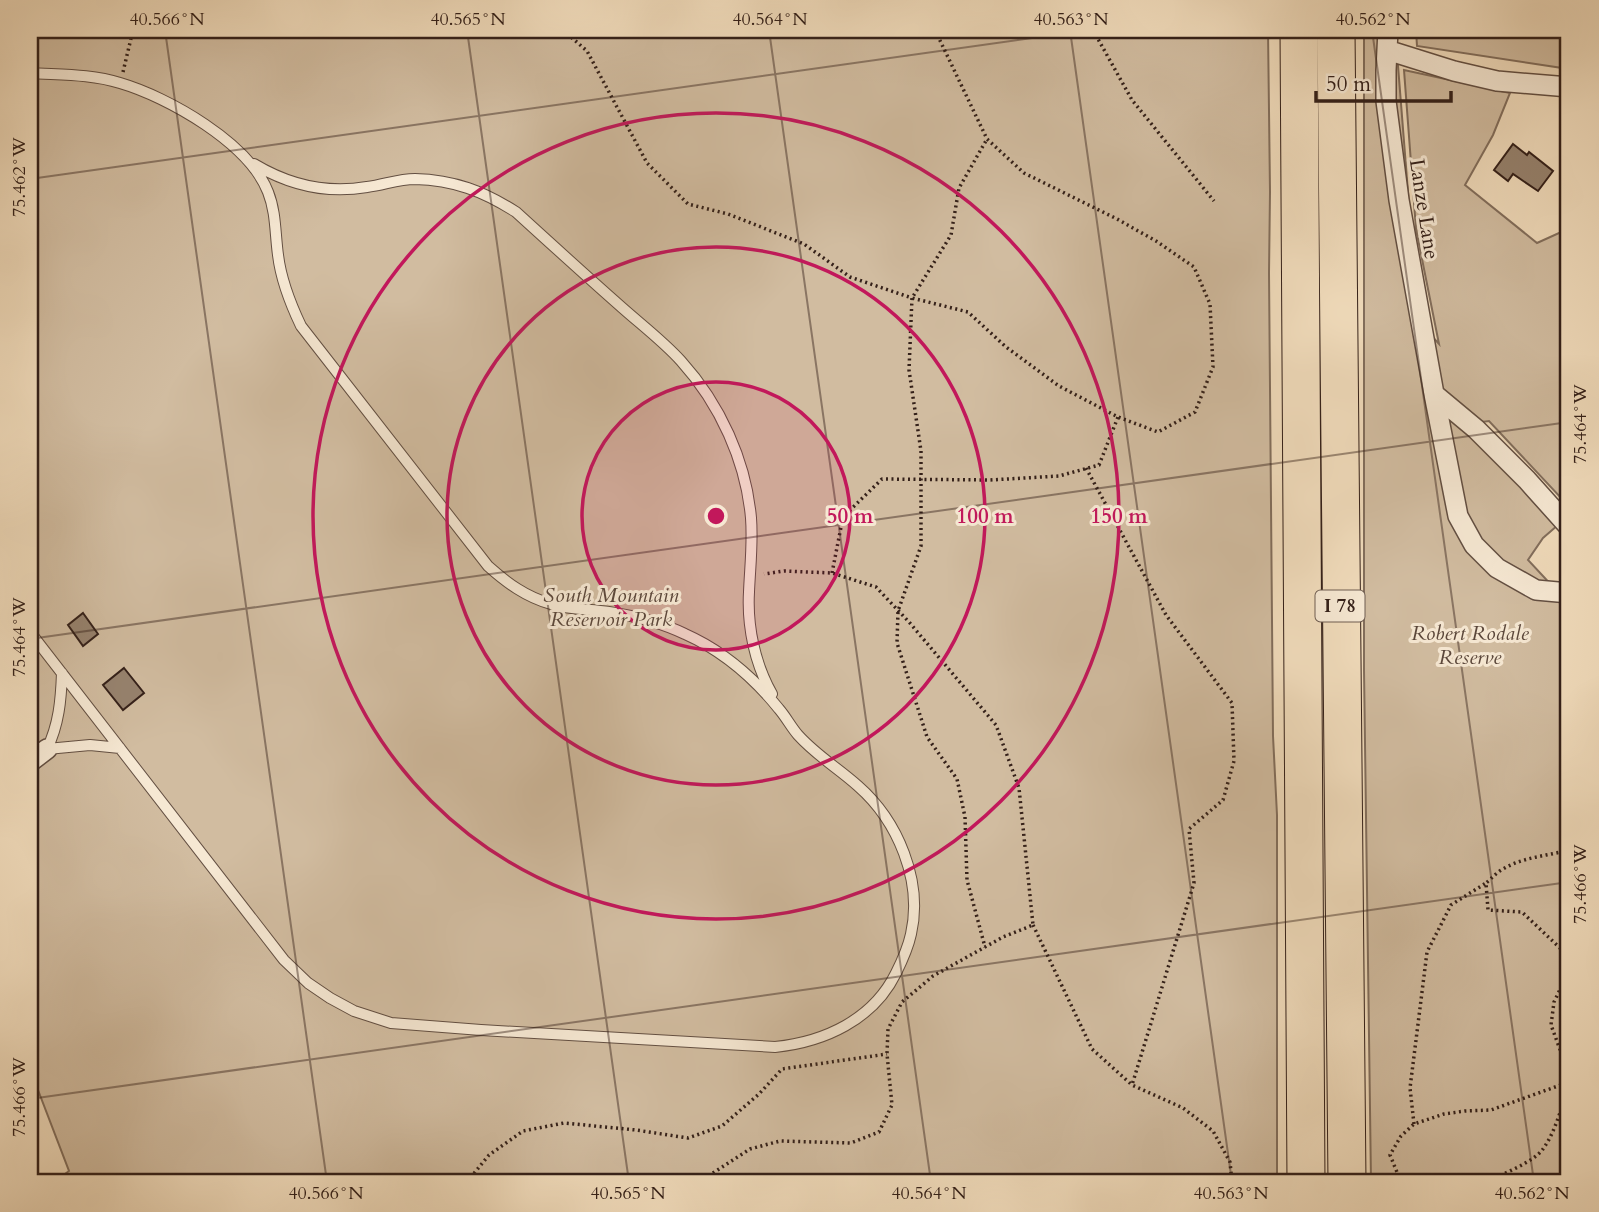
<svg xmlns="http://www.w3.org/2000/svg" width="1599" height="1212" viewBox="0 0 1599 1212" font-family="Cardo,serif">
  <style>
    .green { fill: #d1bca0; stroke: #826e5c; stroke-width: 2 }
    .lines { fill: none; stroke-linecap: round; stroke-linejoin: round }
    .stream { stroke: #7f6a5a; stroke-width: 5 }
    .building { fill: #96826e; stroke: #342019; stroke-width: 2 }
    .service-casing { stroke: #634f42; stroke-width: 12 }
    .minor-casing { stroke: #634f42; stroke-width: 22 }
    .motorway-casing { stroke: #342019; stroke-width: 39 }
    .path { stroke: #342019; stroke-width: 3.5; stroke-dasharray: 2 3.5; stroke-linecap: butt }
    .service { stroke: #f6e8d3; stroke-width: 10 }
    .minor { stroke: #f6e8d3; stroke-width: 19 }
    .motorway { stroke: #f1dcbc; stroke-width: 37 }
    .ticks { fill: none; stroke: #342019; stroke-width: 2; stroke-opacity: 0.45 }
    .ring { fill: none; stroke: #c2185b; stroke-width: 3.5 }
    .labels { text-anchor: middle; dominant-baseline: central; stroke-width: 6; stroke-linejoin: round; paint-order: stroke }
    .shield { fill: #f6e8d3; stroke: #6e5c51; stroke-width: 2 }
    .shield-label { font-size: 19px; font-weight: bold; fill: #342019 }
    .street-label { font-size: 21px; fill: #342019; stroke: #f6e8d3 }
    .park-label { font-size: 21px; font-style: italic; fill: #5b473b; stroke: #f6e8d3 }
    .centre { fill: #c2185b; stroke: #f6e8d3; stroke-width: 3.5 }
    .ring-label { font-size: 21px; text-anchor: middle; font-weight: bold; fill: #c2185b; stroke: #f6e8d3; stroke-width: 6; stroke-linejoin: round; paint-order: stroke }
    .neatline { fill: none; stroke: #342019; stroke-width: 2.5 }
    .ticks-label { font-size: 18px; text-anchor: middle; fill: #342019 }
  </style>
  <rect width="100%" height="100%" fill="#f1dcbc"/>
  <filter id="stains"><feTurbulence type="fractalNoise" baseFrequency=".00286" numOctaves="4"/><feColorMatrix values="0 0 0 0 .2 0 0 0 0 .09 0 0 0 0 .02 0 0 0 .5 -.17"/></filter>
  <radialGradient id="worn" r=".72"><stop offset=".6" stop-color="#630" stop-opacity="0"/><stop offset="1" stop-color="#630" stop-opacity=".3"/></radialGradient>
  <!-- green -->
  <path class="green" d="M30,30H1268L1270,192L1269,273L1273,736L1277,815V1182H54L69,1171L33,1077L30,1074Z
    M1364,30H1382L1397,53L1411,230L1429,333L1439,344L1416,229L1404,70L1510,93L1493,135L1465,185L1537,243L1568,229L1569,227V499H1562L1489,421L1458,425L1466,426L1558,525L1543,538L1528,560L1569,604V1182H1371L1364,670Z
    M1416,30H1569V69L1417,46Z"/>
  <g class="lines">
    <!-- stream -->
    <path class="stream" d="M1563,659L1566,684L1569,692"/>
  </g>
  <!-- building -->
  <path class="building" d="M1513,144L1527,155L1529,152L1553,171L1538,191L1513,174L1508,181L1494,170Z
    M83,613L98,634L83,646L68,625Z
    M124,668L144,693L123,710L103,685Z"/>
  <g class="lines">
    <!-- service casing -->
    <g class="service-casing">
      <path id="service" d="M30,73C60,75 91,74 120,83C168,97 249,143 268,192C276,212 275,233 278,255C281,280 290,303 301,326L488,566C507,583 526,597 551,604C570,610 590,609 609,612C635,616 660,622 685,634C721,650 754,678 779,709C786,717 791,727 798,735C817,756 838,768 858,786C898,821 923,881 911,934C908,948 902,961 896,973C873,1020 824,1042 775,1047L481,1030L391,1023L354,1011L330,998L308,983L284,960L30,632
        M254,164C289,185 327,194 367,187C384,185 398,179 415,179C454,180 483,191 516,212C550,243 584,274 618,304C639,323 663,341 681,361C720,404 746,461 751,518C753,543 750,567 749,592C747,627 755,664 772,694
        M62,673C61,700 59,724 47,749L90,745L120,748"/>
    </g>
    <!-- minor casing -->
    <g class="minor-casing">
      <path id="minor" d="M1388,30L1386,70V101L1399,200L1434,394L1458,516L1474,545L1497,568L1536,590L1569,593
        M1387,50L1454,71L1497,81L1569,87
        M1434,394L1476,429L1527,480L1569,527
        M30,762L47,749"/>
    </g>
    <!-- motorway casing -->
    <g class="motorway-casing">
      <path id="motorway" d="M1299,30L1306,1182
        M1336,30L1347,1182"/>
    </g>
    <!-- path -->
    <path class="path" d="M563,30L587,51L647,163L688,204L728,214L804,244L850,277L912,298L909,370L921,451V546L898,611L897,643L927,737L957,779L965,817L967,880L985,947
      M935,30L987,139L1024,173L1117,219L1156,241L1194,267L1210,304L1213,367L1195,412L1158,432L1118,417L1059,386L1006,347L968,312L912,298L951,235L959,188L987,139
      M1093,30L1132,100L1214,201
      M123,72L133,30
      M1086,468L1166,615L1232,703L1234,761L1223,800L1189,829L1194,883L1132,1085
      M832,573L843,517L882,479L990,480L1059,476L1099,465L1118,417
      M1569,850C1547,856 1523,857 1503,869C1497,872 1492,878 1486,883L1488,910L1522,912L1560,948L1569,965
      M1033,925L1092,1049L1132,1085L1183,1108L1213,1131L1230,1162L1232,1182
      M1569,971L1554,1002L1551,1025L1569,1074
      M1414,1124L1410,1088L1427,952L1451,905L1486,883
      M467,1182L489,1155L523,1131L564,1123L636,1130L688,1138L722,1126L759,1094L782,1069L887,1054
      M699,1182L750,1149L780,1141L851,1143L879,1132L892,1105L887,1054L888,1029L902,1002L933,976L1003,937L1033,925L1019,788L996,725L909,622L876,587L832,573L784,571L764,574
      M1401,1182L1390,1155L1401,1136L1414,1124L1444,1114L1465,1111L1491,1110L1569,1082
      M1485,1182C1501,1175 1534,1162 1543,1149C1556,1131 1561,1107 1569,1087"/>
    <!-- service -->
    <use href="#service" class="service"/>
    <!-- minor -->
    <use href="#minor" class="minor"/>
    <!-- motorway -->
    <use href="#motorway" class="motorway"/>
  </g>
  <!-- ticks -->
  <path class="ticks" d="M165,30L327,1182M467,30L629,1182M769,30L931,1182M1070,30L1232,1182M1372,30L1534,1182M30,179L1089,30M30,639L1569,422M30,1099L1569,882"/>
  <!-- distance rings -->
  <circle cx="716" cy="516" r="134" fill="#c2185b" fill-opacity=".12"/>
  <g class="ring">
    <circle cx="716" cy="516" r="134"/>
    <circle cx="716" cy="516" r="269"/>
    <circle cx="716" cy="516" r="403"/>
  </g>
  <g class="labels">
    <!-- shield labels -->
    <rect class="shield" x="1315.5" y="590.5" width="49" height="31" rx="5"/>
    <g class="shield-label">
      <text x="1340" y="606">I 78</text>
    </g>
    <!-- street labels -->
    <g class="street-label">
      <text transform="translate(1424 209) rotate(81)">Lanze Lane</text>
    </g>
    <!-- park labels -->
    <g class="park-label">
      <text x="611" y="595">South Mountain<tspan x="611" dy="24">Reservoir Park</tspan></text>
      <text x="1470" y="633">Robert Rodale<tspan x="1470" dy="24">Reserve</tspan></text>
    </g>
  </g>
  <circle cx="716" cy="516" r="10" class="centre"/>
  <g class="ring-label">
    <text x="850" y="523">50 m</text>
    <text x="985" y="523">100 m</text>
    <text x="1119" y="523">150 m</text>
  </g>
  <!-- margin -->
  <rect width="1599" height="1212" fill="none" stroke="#f1dcbc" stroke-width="77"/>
  <!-- scale -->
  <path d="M1316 91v10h135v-10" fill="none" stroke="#342019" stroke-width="3.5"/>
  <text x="1326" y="91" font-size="21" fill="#342019" stroke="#f6e8d3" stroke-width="5" paint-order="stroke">50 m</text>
  <rect x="38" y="38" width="1522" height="1136" class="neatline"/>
  <g class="ticks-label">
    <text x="167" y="25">40.566°N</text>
    <text x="468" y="25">40.565°N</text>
    <text x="770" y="25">40.564°N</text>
    <text x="1071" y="25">40.563°N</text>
    <text x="1373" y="25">40.562°N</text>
    <text transform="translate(19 177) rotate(-90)" y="6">75.462°W</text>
    <text transform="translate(1580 424) rotate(-90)" y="6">75.464°W</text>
    <text transform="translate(19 637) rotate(-90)" y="6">75.464°W</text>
    <text transform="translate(1580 884) rotate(-90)" y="6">75.466°W</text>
    <text transform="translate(19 1097) rotate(-90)" y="6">75.466°W</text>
    <text x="326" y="1199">40.566°N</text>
    <text x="628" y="1199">40.565°N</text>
    <text x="929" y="1199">40.564°N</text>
    <text x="1231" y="1199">40.563°N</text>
    <text x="1532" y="1199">40.562°N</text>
  </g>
  <rect width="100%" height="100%" filter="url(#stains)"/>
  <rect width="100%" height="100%" fill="url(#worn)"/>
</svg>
